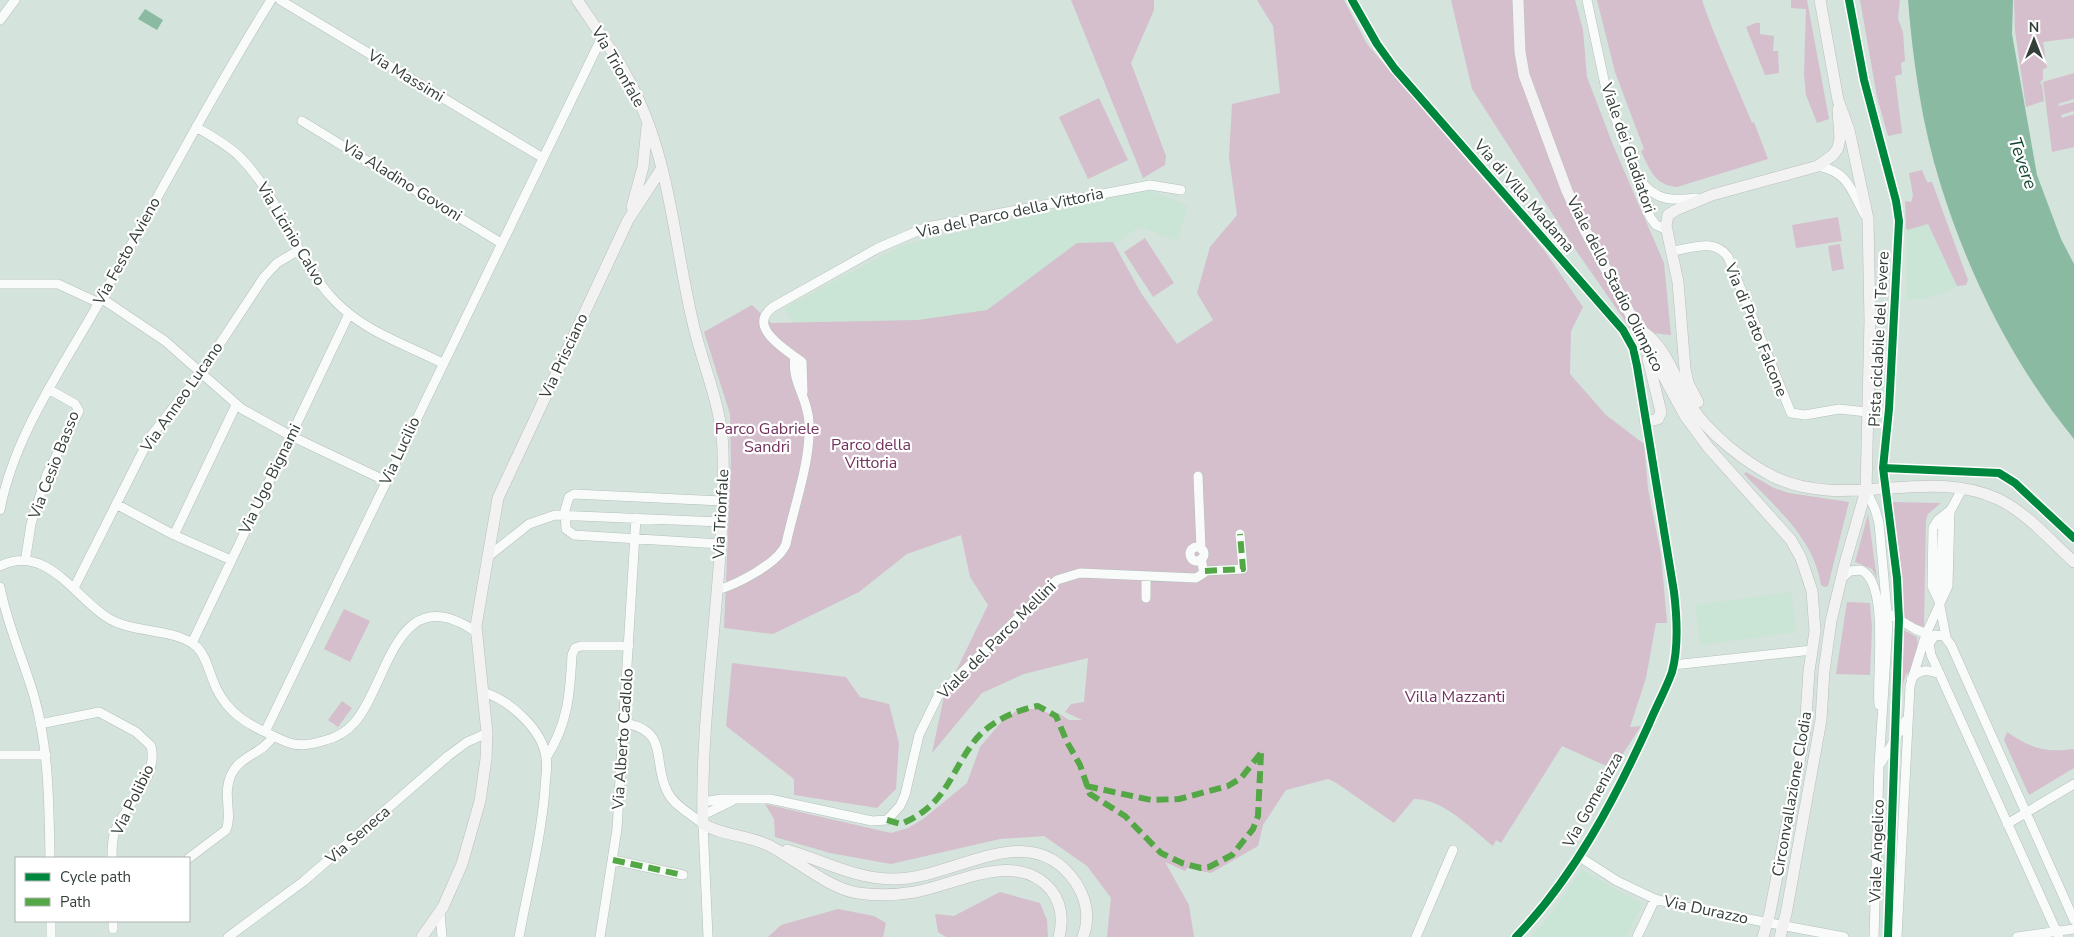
<svg xmlns="http://www.w3.org/2000/svg" width="2074" height="937" viewBox="0 0 2074 937" font-family="'Nunito Sans',sans-serif">
  <style>
    .built { fill: #cae4d6 }
    .green { fill: #d5bfcd }
    .water { fill: #8abaa2 }
    .lines { fill: none; stroke-linecap: round; stroke-linejoin: round }
    .minor-casing { stroke: #b4c0ba; stroke-width: 10 }
    .major-casing { stroke: #bcbebd; stroke-width: 12 }
    .minor { stroke: #f9fbfa; stroke-width: 9 }
    .major { stroke: #f3f2f3; stroke-width: 11 }
    .quiet { stroke: #53a745; stroke-width: 6; stroke-dasharray: 12 6; stroke-linecap: butt }
    .cycleway-casing { stroke: #fff; stroke-width: 11 }
    .cycleway { stroke: #00873e; stroke-width: 8 }
    .labels { text-anchor: middle; dominant-baseline: central; stroke-width: 4.5; stroke-linejoin: round; paint-order: stroke }
    .street-label { font-size: 16px; fill: #343f39; stroke: #fff }
    .park-label { font-size: 16px; fill: #72305c; stroke: #fff }
    .water-label { font-size: 18px; font-style: italic; fill: #124530; stroke: #fff }
  </style>
  <rect width="100%" height="100%" fill="#d4e3db"/>
  <!-- built -->
  <path class="built" d="M1147,189L1187,206L1178,241L1139,227L978,336L801,334L784,308L904,245Z
    M1927,224L1957,286L1942,294L1923,299H1906L1907,230Z
    M1791,592L1796,632L1700,645L1695,605Z
    M1582,869L1616,890L1642,903L1626,937H1531L1546,921Z"/>
  <!-- green -->
  <path class="green" d="M1071,0H1154V10L1131,63L1166,156L1165,165L1143,178Z
    M1257,0H1344L1367,44L1544,250L1583,307L1571,331L1570,374L1606,415L1644,444L1648,489L1661,554L1667,623H1656L1646,678L1630,727L1641,726L1613,769L1562,746L1501,843L1496,840L1493,846C1470,828 1444,799 1414,799L1394,823L1335,782L1328,779L1286,790L1263,825L1258,846L1211,873L1187,868L1185,871L1165,862L1189,905L1194,937H1107L1111,898L1087,866L1044,836L1000,839L891,864L830,853L775,837L774,819L765,804L891,833L908,828L923,819L967,783L980,747L1002,721L1019,709H1039L1052,715L1058,713L1069,720H1082L1065,712L1071,704L1084,702L1088,658L1024,674L982,693L932,753L944,696L988,605L970,577L961,535L907,554L859,592L773,634L724,628L731,463L730,414L704,332L752,305L771,323L918,320L987,310L1077,243L1113,242L1141,293L1177,344L1213,320L1197,293L1210,247L1237,215L1229,157L1232,104L1280,93L1273,26Z
    M1451,0H1575L1583,30L1587,77L1613,145L1664,263L1671,335L1632,331L1575,249L1472,89Z
    M1597,0H1702C1716,42 1736,83 1752,123L1754,122L1768,159L1677,187C1655,186 1649,168 1641,151L1644,149L1615,72Z
    M1791,0H1807L1829,119L1817,123L1806,95L1804,74L1806,9L1791,8Z
    M1860,0H1900L1898,19L1903,32L1905,61L1901,63L1902,74L1895,76L1902,133L1888,136L1877,97Z
    M2014,0H2074V38L2043,42L2047,68L2043,69V79L2040,82L2042,85L2044,101L2026,107L2015,31Z
    M1756,23H1760V34L1774,36L1773,51H1778L1779,73L1765,75L1746,27Z
    M2074,73V99L2058,104L2059,106L2074,102V111L2061,115L2062,118L2074,114V147L2052,152L2043,82Z
    M1099,98L1128,160L1088,179L1059,117Z
    M1922,170L1927,182H1932L1968,280L1966,285L1957,286L1928,224L1907,230L1906,228L1905,201L1911,202L1913,195L1909,173Z
    M1838,217L1842,241L1796,248L1792,225Z
    M1145,238L1174,283L1153,297L1124,252Z
    M1840,244L1844,269L1832,271L1828,246Z
    M1746,472L1774,488L1789,493L1849,502L1828,586L1824,587L1821,585C1814,538 1775,507 1744,474Z
    M1890,502L1941,503L1928,514L1926,520L1924,628L1901,619Z
    M1868,514L1877,579L1872,569L1855,562Z
    M1847,602L1870,603L1872,629L1870,675L1836,674Z
    M344,609L370,621L350,662L324,649Z
    M1900,628L1917,637L1918,650L1911,671L1906,674L1903,683L1901,700H1899Z
    M732,663L846,677L860,697L889,704L899,743L896,789L877,808L794,795V779L726,726Z
    M342,701L352,708L338,727L328,720Z
    M2007,732C2030,748 2046,753 2074,749V768L2029,795L2004,740Z
    M1000,892L1040,903L1047,920L1048,937H946L938,932L935,914L954,916Z
    M838,909L874,916L886,923L883,937H768L781,925Z"/>
  <!-- water -->
  <path class="water" d="M1908,0H2013L2012,34L2037,175L2061,239L2074,264V439C2014,366 1969,276 1941,186C1922,126 1913,62 1908,0Z
    M145,9L163,20L157,30L138,19Z"/>
  <g class="lines">
    <!-- minor casing -->
    <g class="minor-casing">
      <path id="minor" d="M280,0L543,158
        M1352,0L1377,44L1395,69L1623,330L1633,348L1637,366L1674,592C1677,617 1679,647 1672,672C1666,689 1656,707 1649,724C1615,799 1574,877 1516,937
        M1587,0L1607,94L1650,217L1656,225L1667,230
        M0,20L15,0
        M302,121L501,243
        M196,127C211,136 228,145 240,157C281,198 295,259 334,300C363,331 405,344 442,363
        M1818,166C1849,172 1851,191 1865,215
        M1641,181C1656,201 1673,201 1696,198
        M1673,251C1693,248 1714,238 1728,257L1791,413L1805,415L1839,409L1867,412
        M0,284H58L99,303
        M101,298L165,341L242,409L291,436L386,481
        M803,392L802,362C788,351 745,327 773,307L878,248L927,227L1150,185L1181,190
        M1198,476L1201,549
        M1866,490L1875,509L1879,523L1888,624L1879,765L1874,937
        M116,504L174,535L231,560
        M0,510C14,436 61,370 97,306C155,203 209,100 271,0
        M174,535L236,405
        M720,544L574,535L566,529L565,510L569,497L574,494L722,501
        M1190 554a7 7 0 1 1 14 0a7 7 0 1 1-14 0Z
        M490,555L529,524L555,515L721,522
        M26,556L31,524L47,474L79,411L75,404L50,390
        M0,566C47,543 75,598 108,618C133,634 177,628 197,647C205,655 208,667 212,678C222,706 239,720 265,732C274,736 284,742 293,744C303,746 313,744 323,741C335,738 347,732 355,722C389,682 396,577 476,632
        M1205,571L1243,569L1240,534
        M1841,579L1850,571L1861,570C1890,583 1876,677 1879,705
        M0,587C7,624 23,659 34,696C49,749 49,804 50,858
        M74,588L150,437L200,374L264,277L277,263L299,250
        M717,590C736,585 779,563 786,544C794,506 811,461 809,423C808,396 791,383 795,357
        M1146,598V576
        M1939,601L1932,586L1933,528L1938,520L1948,512
        M1888,613L1915,629L1932,636
        M1946,637L1939,601L1943,525L1962,489
        M192,643L349,314
        M1673,665L1812,650
        M1911,679C1920,669 1927,669 1940,674
        M482,692C509,699 543,730 546,758C548,768 545,779 545,789C541,839 528,888 519,937
        M625,723C671,732 651,762 668,793C675,806 692,815 703,824L708,937
        M40,724L99,712L136,732L151,746C159,777 126,804 115,831C112,839 112,849 112,858
        M265,732L602,37
        M0,755H46
        M546,758C568,724 570,693 572,655L575,648L581,646H629
        M1881,763L1906,720
        M703,802L722,799H770L872,821L887,820L900,806L905,795L919,735L938,696L1057,580L1080,573L1196,578L1204,573L1201,559
        M703,815L732,801
        M2007,824L2074,784
        M1578,856L1617,881L1655,899L1685,907L1844,937
        M189,858L226,830C233,814 222,795 231,775C240,755 263,754 273,736
        M613,860L683,875
        M440,913L442,937
        M51,921V937
        M113,921V929
        M228,937L304,881L448,756L467,742L487,733
        M600,937L617,829L636,518
        M1416,937L1453,850
        M1637,937L1655,899
        M1897,937L1910,686L1926,634L1948,586L1950,510
        M2017,937L2074,929
        M2059,937L1931,655L1929,644L1935,635L1944,636L1951,645L2074,920"/>
    </g>
    <!-- major casing -->
    <g class="major-casing">
      <path id="major" d="M577,0C601,35 627,70 643,110C671,177 676,252 693,323C703,367 722,406 723,451C726,576 700,699 703,824C723,836 747,835 768,845C794,858 831,890 858,893C877,896 897,895 915,892C959,884 1016,849 1051,890C1062,904 1063,921 1059,937
        M1518,0L1520,52L1524,75L1567,191L1586,232L1685,416L1708,447L1791,540L1801,558L1812,591L1815,631L1809,671L1805,731L1770,912L1763,937
        M632,207L643,167L647,127
        M1642,331C1667,347 1676,382 1691,406C1709,434 1745,462 1774,477C1845,511 1928,466 1998,499C2027,513 2051,541 2074,562
        M1698,402L1688,383L1685,369L1678,282L1666,226L1668,215L1676,210L1712,195L1818,166L1833,155L1838,148L1840,138L1838,109
        M1645,422L1658,419L1661,412L1648,359
        M787,850C822,860 855,879 893,879C954,880 1030,814 1076,883C1087,900 1090,918 1083,937
        M422,937L443,907L462,864L480,801L486,759L487,733L476,626L498,498L628,220L662,168
        M1780,937L1786,914L1821,720L1824,671L1831,621L1845,563L1866,490L1870,320L1868,219L1849,130L1838,100L1820,0"/>
    </g>
    <!-- minor -->
    <use href="#minor" class="minor"/>
    <!-- major -->
    <use href="#major" class="major"/>
    <!-- quiet -->
    <path class="quiet" d="M1205,571L1243,569L1240,534
      M1086,786L1151,800L1179,799L1228,786L1241,778L1261,753
      M887,820L901,824C946,805 948,777 973,743C987,723 1015,710 1038,706L1056,716L1067,742L1080,765L1090,794L1125,816L1161,853L1182,863L1201,868L1209,867L1232,855L1253,829L1258,816L1261,753
      M613,860L683,875"/>
    <!-- cycleway casing -->
    <g class="cycleway-casing">
      <path id="cycleway" d="M1352,0L1377,44L1395,69L1623,330L1633,348L1637,366L1674,592C1677,617 1679,647 1672,672C1666,689 1656,707 1649,724C1615,799 1574,877 1516,937
        M1849,0L1864,80L1896,201L1899,221L1889,409L1883,468L1897,578L1899,619L1888,937
        M1883,468L1999,473L2015,483L2074,538"/>
    </g>
    <!-- cycleway -->
    <use href="#cycleway" class="cycleway"/>
  </g>
  <g class="labels">
    <!-- street labels -->
    <g class="street-label">
      <text transform="translate(618 67) rotate(60)">Via Trionfale</text>
      <text transform="translate(406 76) rotate(31)">Via Massimi</text>
      <text transform="translate(1628 148) rotate(71)">Viale dei Gladiatori</text>
      <text transform="translate(402 181) rotate(32)">Via Aladino Govoni</text>
      <text transform="translate(1524 196) rotate(49)">Via di Villa Madama</text>
      <text transform="translate(1010 213) rotate(-12)">Via del Parco della Vittoria</text>
      <text transform="translate(291 234) rotate(59)">Via Licinio Calvo</text>
      <text transform="translate(127 251) rotate(-61)">Via Festo Avieno</text>
      <text transform="translate(1615 284) rotate(63)">Viale dello Stadio Olimpico</text>
      <text transform="translate(1756 330) rotate(68)">Via di Prato Falcone</text>
      <text transform="translate(1879 339) rotate(-87)">Pista ciclabile del Tevere</text>
      <text transform="translate(564 356) rotate(-65)">Via Prisciano</text>
      <text transform="translate(182 397) rotate(-55)">Via Anneo Lucano</text>
      <text transform="translate(400 451) rotate(-65)">Via Lucilio</text>
      <text transform="translate(54 465) rotate(-69)">Via Cesio Basso</text>
      <text transform="translate(270 479) rotate(-64)">Via Ugo Bignami</text>
      <text transform="translate(721 514) rotate(-87)">Via Trionfale</text>
      <text transform="translate(997 640) rotate(-45)">Viale del Parco Mellini</text>
      <text transform="translate(623 739) rotate(-86)">Via Alberto Cadlolo</text>
      <text transform="translate(1792 794) rotate(-80)">Circonvallazione Clodia</text>
      <text transform="translate(133 800) rotate(-64)">Via Polibio</text>
      <text transform="translate(1593 800) rotate(-61)">Via Gomenizza</text>
      <text transform="translate(358 835) rotate(-41)">Via Seneca</text>
      <text transform="translate(1877 851) rotate(-88)">Viale Angelico</text>
      <text transform="translate(1706 910) rotate(12)">Via Durazzo</text>
    </g>
    <!-- park labels -->
    <g class="park-label">
      <text x="767" y="429">Parco Gabriele<tspan x="767" dy="18">Sandri</tspan></text>
      <text x="871" y="445">Parco della<tspan x="871" dy="18">Vittoria</tspan></text>
      <text x="1455" y="697">Villa Mazzanti</text>
    </g>
    <!-- water labels -->
    <g class="water-label">
      <text transform="translate(2023 163) rotate(71)">Tevere</text>
    </g>
  </g>
  <!-- legend -->
  <rect x="15" y="857" width="175" height="65" fill="#ffffff" stroke="#aeb2b0"/>
  <rect x="25" y="873" width="25" height="8" fill="#00873e" stroke="#aeb2b0"/>
  <text x="60" y="882" font-size="15" fill="#343f39">Cycle path</text>
  <rect x="25" y="898" width="25" height="8" fill="#53a745" stroke="#aeb2b0"/>
  <text x="60" y="907" font-size="15" fill="#343f39">Path</text>
  <!-- north arrow -->
  <g transform="translate(2034 40)" stroke="#ffffff" stroke-width="4" paint-order="stroke">
  <path d="M0-4L9 19L0 12L-9 19Z" fill="#343f39"/>
  <text y="-8" font-size="14" font-weight="bold" text-anchor="middle" fill="#343f39">N</text>
  </g>
</svg>
